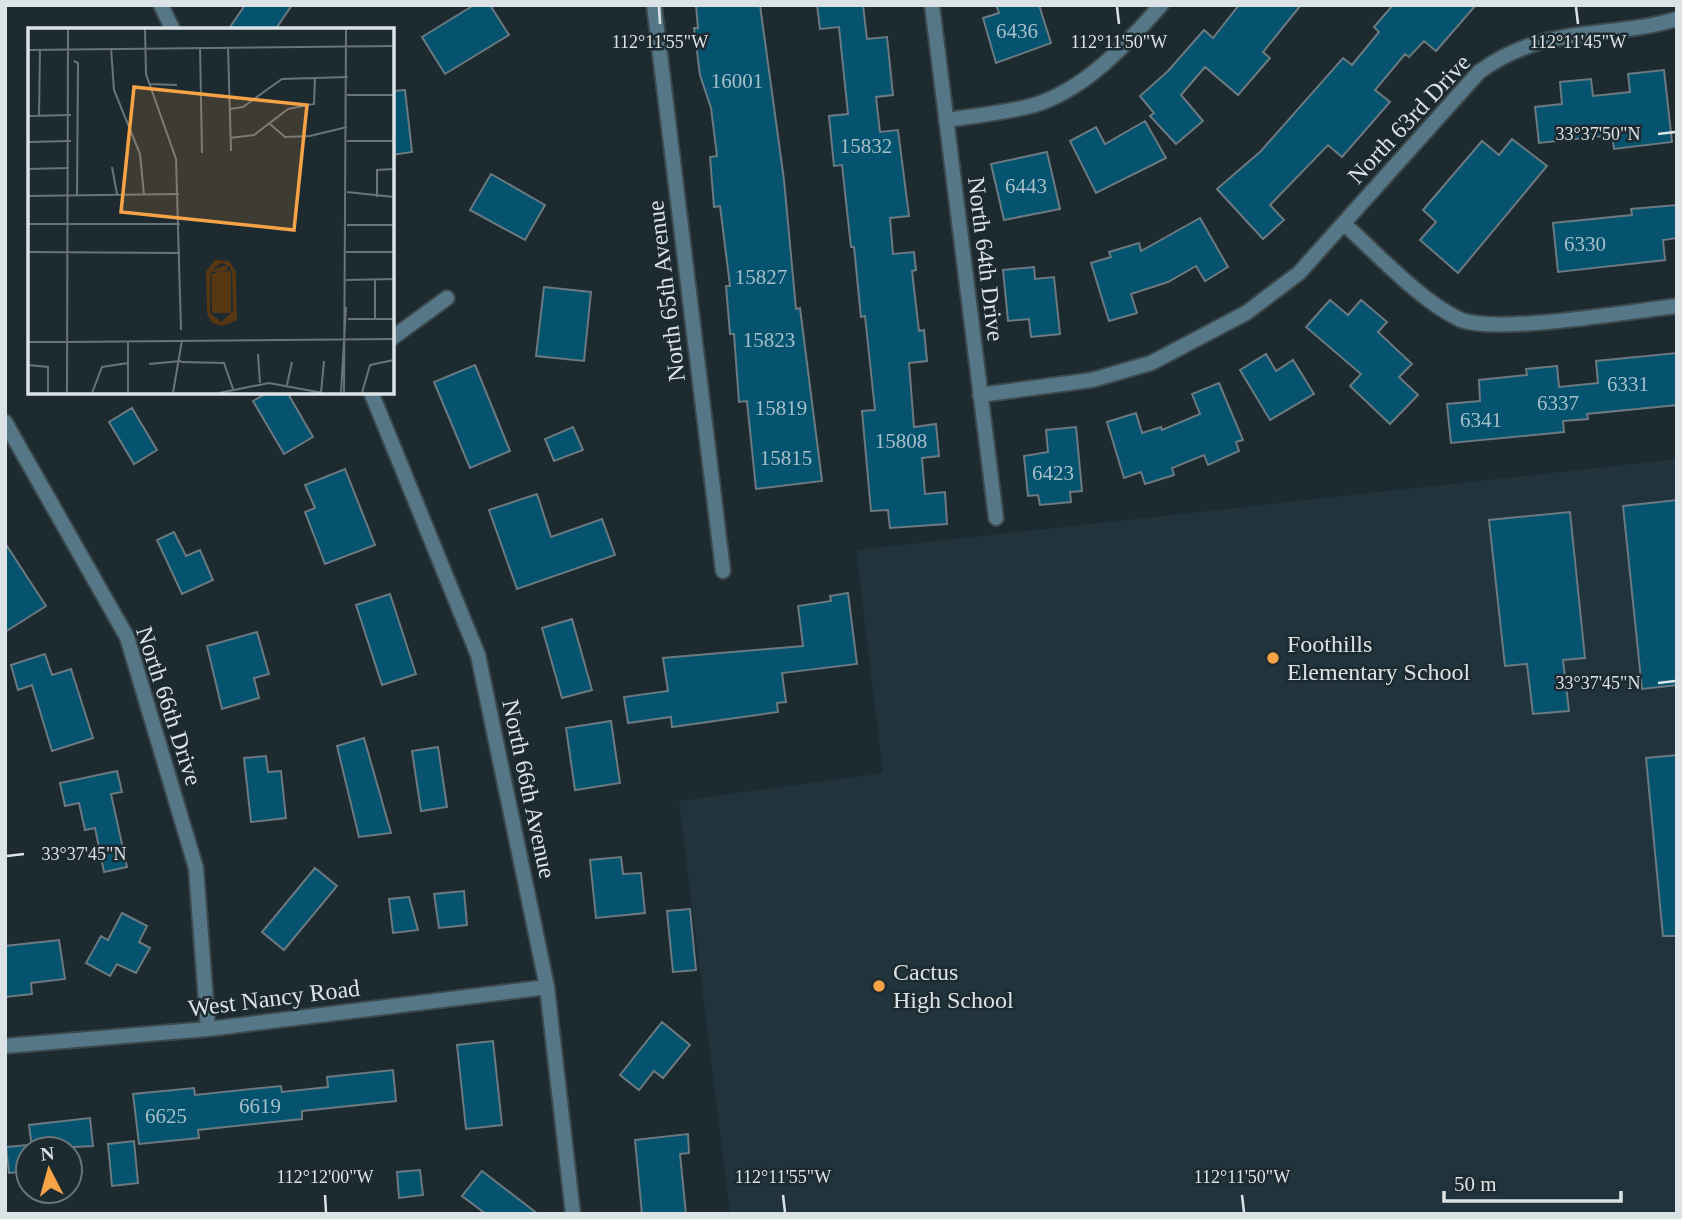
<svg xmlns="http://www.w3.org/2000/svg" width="1682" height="1219" viewBox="0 0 1682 1219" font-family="'Times New Roman',serif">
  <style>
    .built { fill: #21343d }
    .building { fill: #05536e; stroke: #6b7980; stroke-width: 2 }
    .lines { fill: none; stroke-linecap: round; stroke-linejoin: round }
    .minor-casing { stroke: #3b484c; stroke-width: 18 }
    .minor { stroke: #567787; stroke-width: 14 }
    .ticks { fill: none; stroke: #dbe3e7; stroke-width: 2.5 }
    .poi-dot { fill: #f5a346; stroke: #1d2a2f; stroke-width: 2.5 }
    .labels { text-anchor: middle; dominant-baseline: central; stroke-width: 5; stroke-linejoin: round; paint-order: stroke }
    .number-label { font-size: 21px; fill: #a6bfc9 }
    .street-label { font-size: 24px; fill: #dbe3e7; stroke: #1d2a2f }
    .poi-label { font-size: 24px; fill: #dbe3e7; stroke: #1d2a2f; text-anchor: start }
    .inset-road { fill: none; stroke: #697479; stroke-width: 2 }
    .view { fill: #f5a346; fill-opacity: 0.15; stroke: #f5a346; stroke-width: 3.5 }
    .inset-edge { fill: none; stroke: #dbe3e7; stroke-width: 3.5 }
    .ticks-label { font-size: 18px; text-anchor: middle; fill: #dbe3e7; stroke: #1d2a2f; stroke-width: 5; stroke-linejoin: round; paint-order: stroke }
  </style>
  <rect width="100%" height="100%" fill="#1d2a2f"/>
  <!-- built -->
  <path class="built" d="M1677,459V1214H730L679,801L883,773L856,550Z"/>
  <!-- building -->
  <path class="building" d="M245,5H292L275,30H228Z
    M474,5H490L509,35L445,74L422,37Z
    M696,5H760L784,180L796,309L800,308L822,481L756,489L747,401L739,402L734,334H730L726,286H730L720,206L714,207L710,157L717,156L711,108L700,75L694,28H698Z
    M817,5H863L867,39L887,37L893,95L876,97L880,132L898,130L909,216L890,218L893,254L914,252L916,270L912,271L919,331L924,330L927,361L909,363L914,427L936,424L939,456L922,458L925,494L945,492L947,524L890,528L888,510L871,511L862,411L875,410L865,316L861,317L854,247H851L842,165L834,166L829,116L848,114L839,27L820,29Z
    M996,5H1039L1051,43L996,63L983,18L999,13Z
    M1239,5H1301L1263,52L1270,58L1238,95L1205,67L1181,95L1203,121L1176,144L1150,116L1154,113L1140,96L1168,71L1204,30L1213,38Z
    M1393,5H1476L1436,51L1424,41L1409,57L1405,54L1375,90L1390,102L1342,157L1328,145L1270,205L1284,220L1263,239L1217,189L1261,151L1343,58L1352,65L1379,32L1374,27Z
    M1664,70L1672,142L1614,149L1612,135L1539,143L1535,107L1562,104L1560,82L1591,79L1593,96L1630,92L1628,74Z
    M405,90L412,152L392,155V91Z
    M1145,121L1166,158L1096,193L1070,141L1096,127L1105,144Z
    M1512,139L1547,166L1458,273L1420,240L1436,222L1423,210L1482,141L1499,155Z
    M1047,152L1060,209L1004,220L991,164Z
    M491,174L545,205L525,240L470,210Z
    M1677,205V238L1663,240L1665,260L1558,272L1553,223L1632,215L1631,209Z
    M1200,218L1228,267L1205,281L1196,266L1168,282L1131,294L1137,313L1109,321L1091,263L1111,257L1109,252L1139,243L1141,251Z
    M1034,267L1035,279L1054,277L1060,334L1031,337L1029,319L1008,321L1003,270Z
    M544,287L591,292L584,361L536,356Z
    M1330,300L1348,315L1361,300L1387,322L1378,332L1412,364L1399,377L1418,395L1390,424L1350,386L1361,374L1306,327Z
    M1677,353V405L1587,414L1588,419L1563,421L1564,432L1451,443L1447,404L1480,401L1479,380L1527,375L1526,369L1557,366L1559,387L1598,383L1596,361Z
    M1266,354L1276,371L1293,360L1314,394L1270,420L1240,370Z
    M475,365L510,451L470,468L434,382Z
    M1219,383L1243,440L1236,442L1239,451L1208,465L1204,455L1172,468L1174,475L1145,484L1141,472L1124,478L1107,422L1136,413L1142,433L1161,427L1162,430L1200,414L1192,394Z
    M269,392H287L313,437L284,454L253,401Z
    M132,408L157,450L134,464L109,422Z
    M573,427L583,450L554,461L545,439Z
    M1076,427L1082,491L1070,492L1071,502L1040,505L1038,495L1028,496L1024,456L1048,452L1046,430Z
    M345,469L375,545L325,564L305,512L315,508L305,485Z
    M537,494L551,537L602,519L615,555L517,589L489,510Z
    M1677,500V685L1642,689L1623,506Z
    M1570,512L1585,658L1563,660L1569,711L1533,714L1527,664L1505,666L1489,520Z
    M174,532L186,556L200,550L213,580L182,594L157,540Z
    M5,543L46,606L5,632Z
    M848,593L857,664L782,673L786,702L777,703L778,712L672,727L671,717L628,723L624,697L668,691L663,658L803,646L798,606L831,601L830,596Z
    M390,594L416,674L382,685L356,605Z
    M572,619L592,690L562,698L542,628Z
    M257,632L269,674L254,678L259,698L222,709L207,646Z
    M45,654L52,675L71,669L93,738L52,751L32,685L18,690L11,665Z
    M611,721L620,783L575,790L566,728Z
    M364,738L391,833L359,837L337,746Z
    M438,747L447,807L421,811L412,751Z
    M1677,755V936H1663L1646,758Z
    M266,756L268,772L281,771L286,818L251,822L244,758Z
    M117,771L122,792L111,794L127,867L104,872L95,828L85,830L79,803L65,806L60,783Z
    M621,857L623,874L641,873L645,913L596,918L590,860Z
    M315,868L337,886L284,950L262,932Z
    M464,891L467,925L439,928L434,894Z
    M409,897L418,930L393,933L389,899Z
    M690,909L696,970L673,972L667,911Z
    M122,913L147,926L139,942L150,948L136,973L117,964L110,976L86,963L101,936L108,940Z
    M59,940L65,979L31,983L32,994L5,997V946Z
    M662,1022L690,1045L663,1078L654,1071L639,1090L620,1075Z
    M493,1041L502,1125L466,1129L457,1045Z
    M393,1070L396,1101L302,1111V1119L198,1130L199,1138L139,1144L133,1094L194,1088L195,1095L281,1086L282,1092L328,1087L327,1077Z
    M90,1118L93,1146L32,1149L29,1125Z
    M688,1134L689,1153L680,1154L686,1214H642L635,1140Z
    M134,1141L138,1183L112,1186L108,1144Z
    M28,1145V1171L9,1173L6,1147Z
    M420,1170L423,1195L399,1198L397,1172Z
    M482,1171L538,1214H486L462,1196Z"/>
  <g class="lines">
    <!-- minor casing -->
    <g class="minor-casing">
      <path id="minor" d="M161,5L173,30
        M654,5L723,571
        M932,5L996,518
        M946,120C974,116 1003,113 1031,106C1084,91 1126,45 1161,5
        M1344,224C1378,254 1419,300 1459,319C1495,335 1631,311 1677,306
        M392,338L447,298
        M371,392L478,655L547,987L573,1214
        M980,395L1092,380L1151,363L1246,313L1299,273L1479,72C1546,23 1606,40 1677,19
        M5,422L127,637L196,868L208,1029
        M5,1046L208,1029L547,987"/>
    </g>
    <!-- minor -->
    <use href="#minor" class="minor"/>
  </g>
  <!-- ticks -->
  <path class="ticks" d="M659,7L660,24M1117,7L1119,24M1576,7L1578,24M1658,134L1675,132M1658,683L1675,681M7,856L24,854M325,1195L326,1212M783,1195L785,1212M1242,1195L1244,1212"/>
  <!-- markers -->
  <g class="poi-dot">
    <circle cx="1273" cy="658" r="7"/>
    <circle cx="879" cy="986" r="7"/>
  </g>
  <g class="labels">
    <!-- number labels -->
    <g class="number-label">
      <text x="1017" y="31">6436</text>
      <text x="737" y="81">16001</text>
      <text x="866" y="146">15832</text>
      <text x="1026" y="186">6443</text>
      <text x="1585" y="244">6330</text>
      <text x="761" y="277">15827</text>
      <text x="769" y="340">15823</text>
      <text x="1628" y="384">6331</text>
      <text x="1558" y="403">6337</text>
      <text x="781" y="408">15819</text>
      <text x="1481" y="420">6341</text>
      <text x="901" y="441">15808</text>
      <text x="786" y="458">15815</text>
      <text x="1053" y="473">6423</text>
      <text x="260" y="1106">6619</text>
      <text x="166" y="1116">6625</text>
    </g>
    <!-- street labels -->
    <g class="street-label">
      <text transform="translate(1409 119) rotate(-47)">North 63rd Drive</text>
      <text transform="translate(986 259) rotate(83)">North 64th Drive</text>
      <text transform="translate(666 291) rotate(-97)">North 65th Avenue</text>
      <text transform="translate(169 706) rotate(72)">North 66th Drive</text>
      <text transform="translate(529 789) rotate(78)">North 66th Avenue</text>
      <text transform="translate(274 998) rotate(-7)">West Nancy Road</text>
    </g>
    <!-- poi labels -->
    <g class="poi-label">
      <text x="1287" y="644">Foothills<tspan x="1287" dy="28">Elementary School</tspan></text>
      <text x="893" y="972">Cactus<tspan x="893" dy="28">High School</tspan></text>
    </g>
  </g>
  <!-- overview -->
  <g transform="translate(28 28)">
    <rect width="366" height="366" fill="#1d2a2f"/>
    <path d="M187,232L201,233L208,244L209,292L195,298L184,295L179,285L178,244ZM194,235L201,238L204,244L205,283L193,294L182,285V246L200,242L199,237L183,242ZM203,243V285H184L183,244Z" fill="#573712" fill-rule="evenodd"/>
    <path class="inset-road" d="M117,1L118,46L148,131L153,302M172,19L174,125M200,19L203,123M83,20L86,62L112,126L116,167M0,22L366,18M46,33L50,35L49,167M121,56L149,57M319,67H366M202,81L215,79L254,51L320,49M11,87L12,22M0,88L43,87M242,96L257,109L282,108L319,99M202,110L226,107L260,81L286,76L287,50M319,113H366M0,114L43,113M84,139L89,166M0,141L41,140M319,164L366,169M0,168L151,166M349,169V142L366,141M0,196H152M319,197H366M0,224L152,225M318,224H366M318,252L366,251M320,291H366M347,291V252M0,314H40M40,314L366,311M230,326L232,355M153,334L196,335L205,361M121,336L153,333M0,337L20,339V365M342,337L366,332M259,357L264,334M39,365L40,1M64,365L74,339L100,335M100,365V314M145,365L154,312M191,365L241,355L295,365M293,365L296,333M313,365L318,279M316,365L318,1M334,365L342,337"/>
    <path class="view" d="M106,59L279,77L266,202L93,184Z"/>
    <rect width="366" height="366" class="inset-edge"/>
  </g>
  <g class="ticks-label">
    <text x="660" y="48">112°11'55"W</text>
    <text x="1119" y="48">112°11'50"W</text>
    <text x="1578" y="48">112°11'45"W</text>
    <text x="1598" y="140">33°37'50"N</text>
    <text x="1598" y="689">33°37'45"N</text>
    <text x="84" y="860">33°37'45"N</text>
    <text x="325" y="1183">112°12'00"W</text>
    <text x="783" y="1183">112°11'55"W</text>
    <text x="1242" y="1183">112°11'50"W</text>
  </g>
  <!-- border -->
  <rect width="1682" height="1219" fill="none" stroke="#dbe3e7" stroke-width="14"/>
  <!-- north arrow -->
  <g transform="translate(49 1170) rotate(354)"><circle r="33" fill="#1d2a2f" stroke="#697479" stroke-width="2"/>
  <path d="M0-5L12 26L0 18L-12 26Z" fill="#f5a346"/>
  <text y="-10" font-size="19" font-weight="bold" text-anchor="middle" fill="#dbe3e7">N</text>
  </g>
  <!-- scale -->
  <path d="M1444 1191v10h177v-10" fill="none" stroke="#dbe3e7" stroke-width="3.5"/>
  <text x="1454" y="1191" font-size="21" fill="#dbe3e7" stroke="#1d2a2f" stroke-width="5" paint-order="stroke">50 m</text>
</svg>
